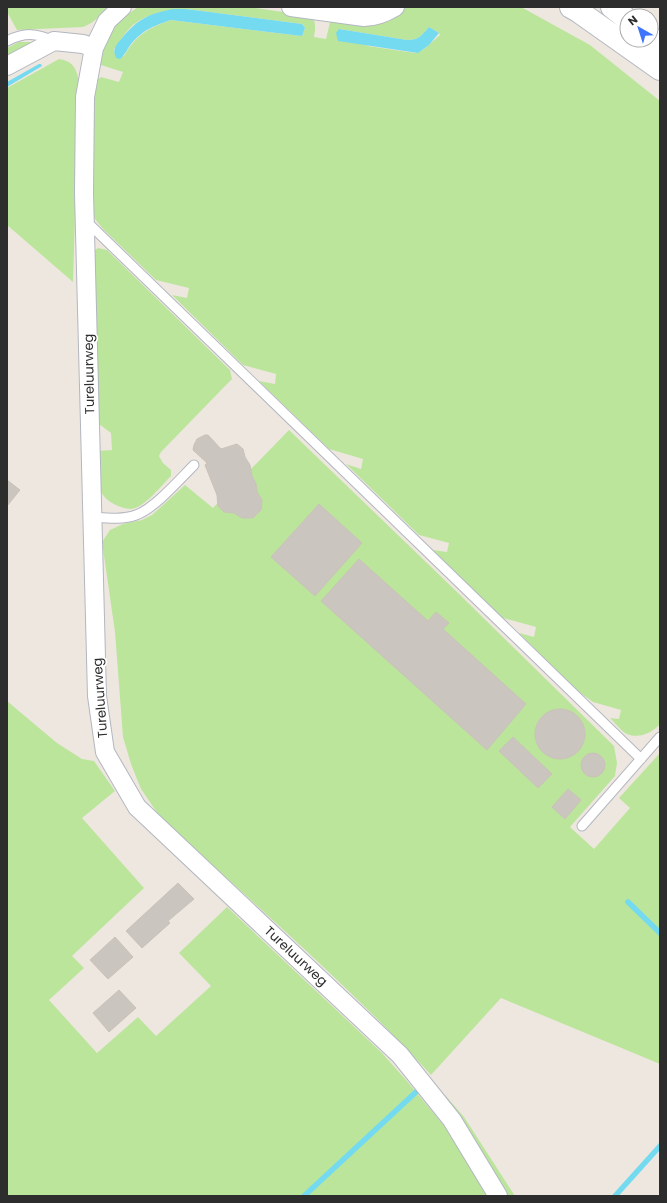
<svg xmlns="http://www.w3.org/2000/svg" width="667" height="1203" viewBox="0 0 667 1203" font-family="Poppins,sans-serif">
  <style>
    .green { fill: #bce59c; fill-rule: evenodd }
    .water { fill: #73daf0 }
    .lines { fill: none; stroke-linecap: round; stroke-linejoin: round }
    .stream { stroke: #73daf0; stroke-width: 5.5 }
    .building { fill: #cac5be; stroke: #cac2b9 }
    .service-casing { stroke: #b3b7c0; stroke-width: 11 }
    .minor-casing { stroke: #b3b7c0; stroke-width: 20 }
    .secondary-casing { stroke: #b3b7c0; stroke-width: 24 }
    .service { stroke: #fff; stroke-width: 9 }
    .minor { stroke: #fff; stroke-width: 18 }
    .secondary { stroke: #fff; stroke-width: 22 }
    .labels { text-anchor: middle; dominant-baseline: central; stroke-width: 3.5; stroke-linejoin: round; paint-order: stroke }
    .street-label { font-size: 13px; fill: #2d2d2d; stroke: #fff }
  </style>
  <rect width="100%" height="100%" fill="#eee7e0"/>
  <!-- green -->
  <path class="green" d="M7,7H108C99,16 96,22 83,27L17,30L7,12Z
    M138,7H249L311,16C317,23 315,29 314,37L326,39L330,22L333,20L403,9L405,7H521L590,45L660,101V724C652,733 639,739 627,734C621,731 615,723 610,718L619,719L621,710L593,702L575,689L519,633L534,637L536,627L503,618L433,550L447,552L449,543L419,535L346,464L361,469L363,459L329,449L259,381L275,384L276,374L243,365L172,295L187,298L189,288L156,280L103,229L95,219L91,209L94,82L101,77L119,82L123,72L101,65L98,62L102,46L117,22ZM186,9L302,24L305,28L302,36L171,20C148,28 136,35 124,56L116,58L114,49C120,41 126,31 133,25C149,12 167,11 186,9ZM429,27L439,33L440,35L424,49L417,53L408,52L368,46L339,29L407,40C419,40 421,36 429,27Z
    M19,42H34L7,56V48Z
    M59,59C73,61 76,68 79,81L73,282L7,225V88Z
    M98,248L107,250L230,370L232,379L228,383L161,452L159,456L163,463L171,470V476C161,486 144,508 131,509C126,509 120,507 116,505C109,502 102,496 99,488C96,478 98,462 97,451L112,450L111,433L95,421L92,255L95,250Z
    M289,430L455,590L614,746L617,763L615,776L570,827L594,849L630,808L619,798L660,753V1064L501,998L431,1075C346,982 249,901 158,814L141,789L131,764L123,737L115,632L102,542L110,530L123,524L142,520L152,515L185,485L213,508Z
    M7,701L57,743L82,759L94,761L115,791L82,818L144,888L72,956L84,968L49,1000L97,1053L138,1017L156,1036L211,986L179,953L227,907L382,1053L406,1080L445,1127L490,1196H7Z
    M445,1095L464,1117L515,1196H507L484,1157L446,1103Z"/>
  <!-- water -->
  <path class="water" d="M173,9H186L302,24L305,28L302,36L171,20C153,26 143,30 131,44C127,49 125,55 120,59L116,58C112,49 116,45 122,38C138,19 148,14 173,9Z
    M429,27L439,33L429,45L418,53L338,41L336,33L339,29L407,40C419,40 421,36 429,27Z
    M39,64H41L42,66L7,87V82Z"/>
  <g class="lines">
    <!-- stream -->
    <path class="stream" d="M628,902L660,933
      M304,1196L416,1092
      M615,1196L660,1146"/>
  </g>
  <!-- building -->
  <path class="building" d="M205,435H208L221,449L237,444L243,449L245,457L250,465L252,476L256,484L257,492L262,500L261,510L253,518H242L234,513L224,512L218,506L217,495L205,465L207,463L193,450L194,445L197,439Z
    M7,480L20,490L7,506Z
    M319,504L362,543L315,596L271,557Z
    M359,559L428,621L436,612L449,623L443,629L526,704L487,750L321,601Z
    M535 734a25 25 0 1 1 50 0a25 25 0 1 1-50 0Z
    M513,737L552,774L538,788L499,751Z
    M581 765a12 12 0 1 1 24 0a12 12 0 1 1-24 0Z
    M568,789L581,800L565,819L552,807Z
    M178,883L194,899L168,921L170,923L142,948L126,931Z
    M115,937L133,957L108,979L90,960Z
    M119,990L136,1008L109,1032L93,1013Z"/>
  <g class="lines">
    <!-- service casing -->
    <g class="service-casing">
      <path id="service" d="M7,41C25,32 36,33 54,41
        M86,221L641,759
        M93,517C106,518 123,520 136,515C154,509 180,479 194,465
        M582,826L660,737"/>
    </g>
    <!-- minor casing -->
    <g class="minor-casing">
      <path id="minor" d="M122,7L107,21L94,48L85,97L84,193L97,696L105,752L137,807L400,1055L452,1120L498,1196
        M291,7L364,17C376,17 385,13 395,7
        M7,66L54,41L83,44L94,48"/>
    </g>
    <!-- secondary casing -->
    <g class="secondary-casing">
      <path id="secondary" d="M571,7L578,11L660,69
        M612,7L627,19
        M651,38L660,45"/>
    </g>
    <!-- service -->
    <use href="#service" class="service"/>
    <!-- minor -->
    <use href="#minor" class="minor"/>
    <!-- secondary -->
    <use href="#secondary" class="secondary"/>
  </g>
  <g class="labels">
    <!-- street labels -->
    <g class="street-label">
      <text transform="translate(89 374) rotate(-91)">Tureluurweg</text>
      <text transform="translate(100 698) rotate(-94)">Tureluurweg</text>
      <text transform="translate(296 956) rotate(43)">Tureluurweg</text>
    </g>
  </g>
  <!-- border -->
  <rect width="667" height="1203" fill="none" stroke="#2d2d2d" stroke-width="16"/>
  <!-- north arrow -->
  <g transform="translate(639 28) rotate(321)"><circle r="19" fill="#ffffff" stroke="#ababab"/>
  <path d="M0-3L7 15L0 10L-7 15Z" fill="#3f74fc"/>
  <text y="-6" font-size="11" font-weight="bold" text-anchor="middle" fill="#2d2d2d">N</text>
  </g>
</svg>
